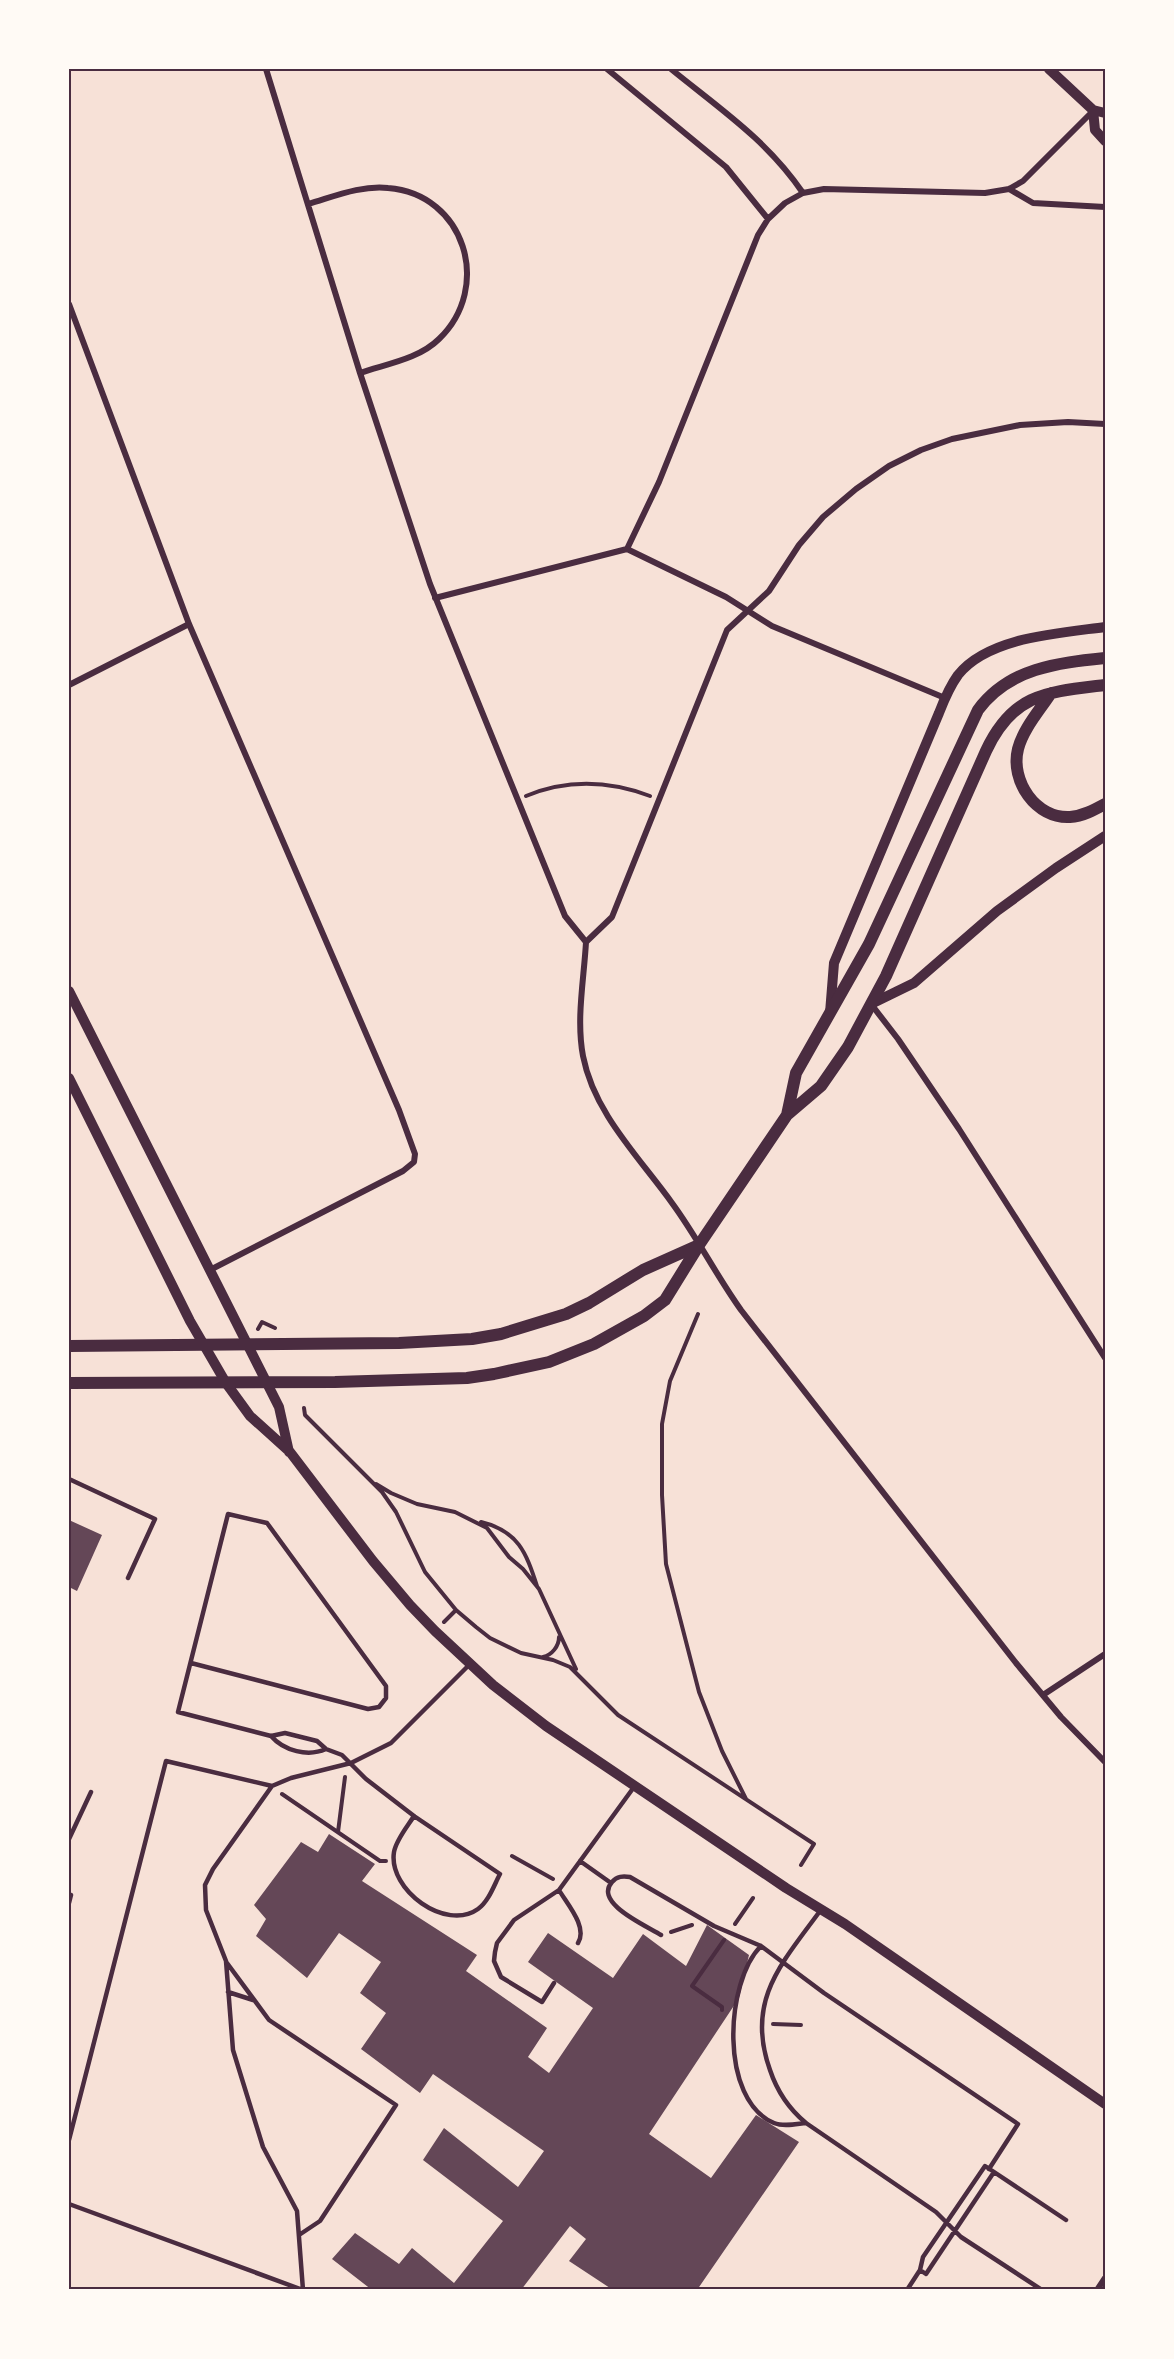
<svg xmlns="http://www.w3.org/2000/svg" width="1174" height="2359" viewBox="0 0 1174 2359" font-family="Helvetica,sans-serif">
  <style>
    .building { fill: #644757 }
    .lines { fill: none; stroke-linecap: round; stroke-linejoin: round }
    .path { stroke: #4a2c40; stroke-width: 4 }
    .service { stroke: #4a2c40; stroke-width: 4.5 }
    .minor { stroke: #4a2c40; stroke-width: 6 }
    .tertiary { stroke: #4a2c40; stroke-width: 10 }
    .secondary { stroke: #4a2c40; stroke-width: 12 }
    .neatline { fill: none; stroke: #4a2c40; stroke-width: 2 }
  </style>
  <rect width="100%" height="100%" fill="#f7e1d7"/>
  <!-- building -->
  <path class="building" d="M69,1520L102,1535L77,1591L69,1587Z
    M329,1834L375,1864L362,1881L477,1955L466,1971L547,2028L528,2057L549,2073L593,2008L528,1962L548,1933L613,1978L643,1934L686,1966L707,1925L749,1955L739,1998L649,2134L711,2178L756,2115L799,2142L697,2290H613L569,2261L586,2239L570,2226L521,2290H372L332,2259L355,2233L399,2264L412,2248L454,2283L503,2221L423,2160L444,2128L518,2187L544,2151L433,2074L420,2093L361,2049L386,2013L360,1993L381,1962L339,1933L307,1978L256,1936L266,1919L254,1905L301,1842L318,1852Z"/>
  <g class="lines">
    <!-- path -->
    <path class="path" d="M526,796C567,779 610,781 650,796
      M698,1314L670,1381L662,1424V1495L666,1564L699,1692L722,1751L746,1799
      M258,1329L262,1322L275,1328
      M304,1408L305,1415L382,1492L396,1512L425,1572L456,1610L476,1627L490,1638L521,1653L553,1660L570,1667L618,1715L814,1844L801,1865
      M376,1484L391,1493L417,1504L455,1512L487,1528L509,1557L523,1569L539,1589L576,1669
      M481,1522C518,1531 526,1552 537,1586
      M444,1622L456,1610
      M543,1657C552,1655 559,1646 559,1637
      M282,1794L380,1861H386
      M338,1832L345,1777
      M512,1856L553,1879
      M735,1924L753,1898
      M671,1932L692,1925
      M722,2010V2007L692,1986L724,1940
      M773,2024L801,2025"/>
    <!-- service -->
    <path class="service" d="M69,1479L155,1519L128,1578
      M191,1663L368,1709L379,1707L386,1698V1686L267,1523L228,1514L178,1712L271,1736L285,1733L317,1741L326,1749L342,1755L366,1779L414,1816L500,1874C494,1885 489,1901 478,1909C446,1932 388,1890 394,1852C396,1840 407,1827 414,1816
      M271,1736C284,1751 308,1757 326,1749
      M69,1839L91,1792
      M580,1861L611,1883
      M559,1890L634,1787
      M69,1903L71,1895
      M820,1911C782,1963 745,2001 770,2070C777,2091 789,2109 806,2123L936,2212L961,2237L1042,2290
      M661,1935C647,1926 593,1903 612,1882C617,1876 623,1876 630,1877L714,1926L761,1946L824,1993L1018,2124L989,2169
      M761,1946C725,1982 719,2100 774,2123C784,2127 796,2124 806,2123
      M227,1963L269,2020L396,2105L320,2221L299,2235
      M554,1983L542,2002L501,1977L494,1961L495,1952L497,1943L514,1920L559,1890C567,1904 588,1927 578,1943
      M228,1992L253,2000
      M69,2140L166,1761L272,1786
      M69,2204L303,2290
      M920,2270L926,2274L994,2172
      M303,2290L297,2211L263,2147L233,2050L226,1961L206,1910L205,1885L213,1869L272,1786L291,1778L351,1763L391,1743L470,1664
      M907,2290L920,2270L923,2257L985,2166L1066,2220"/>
    <!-- minor -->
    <path class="minor" d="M266,69L360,373L430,584L565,916L586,942C584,979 576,1019 583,1056C594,1113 639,1157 672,1203C697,1237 716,1275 741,1310L1016,1663L1061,1717L1105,1762
      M607,69L726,167L768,219
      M671,69C720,109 767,140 803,193
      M1009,189L1033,203L1105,207
      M308,204C333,197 361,185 388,188C465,194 493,287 439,339C419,359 386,364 360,373
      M69,304L189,624L399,1110L415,1154L414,1162L403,1171L210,1270
      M627,549L726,597L772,626L945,698
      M435,598L627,549L659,482L758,235L768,219L785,203L803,193L824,189L985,193L1009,189L1023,181L1093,111
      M69,685L189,624
      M586,942L612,917L727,630L769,591L799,545L823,517L856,489L889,466L921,450L952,439L1020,425L1068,422L1105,424
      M871,1004L898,1039L959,1129L1105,1358
      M1043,1695L1105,1654
      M1097,2290L1105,2278"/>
    <!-- tertiary -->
    <path class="tertiary" d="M1049,69L1093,110L1105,113
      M1093,110L1095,130L1105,141
      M69,991L279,1407L289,1452
      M871,1004L914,983L997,911L1056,868L1105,836
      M830,1013L834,963L939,713C944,700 950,686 958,675C988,637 1060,633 1105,627
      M69,1078L190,1321L226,1383L250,1416L290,1452L373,1561L410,1605L435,1631L493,1685L546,1726L786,1888L845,1924L1105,2104"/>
    <!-- secondary -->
    <path class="secondary" d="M1051,693C1040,710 1023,729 1018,749C1010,781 1036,819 1070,817C1083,816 1094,810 1105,804
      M787,1115L796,1073L869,944L978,710C1009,668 1057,663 1105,658
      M69,1346L399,1343L472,1339L501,1334L566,1314L589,1303L643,1270L699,1245
      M69,1383L335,1382L467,1378L494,1374L549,1362L594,1344L644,1316L665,1300L699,1245L787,1115L821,1086L848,1047L886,976L986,751C1013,693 1047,692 1105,685"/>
  </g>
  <!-- border -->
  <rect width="1174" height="2359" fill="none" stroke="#fffaf5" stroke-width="141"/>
  <rect x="70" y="70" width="1034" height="2218" class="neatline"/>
</svg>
